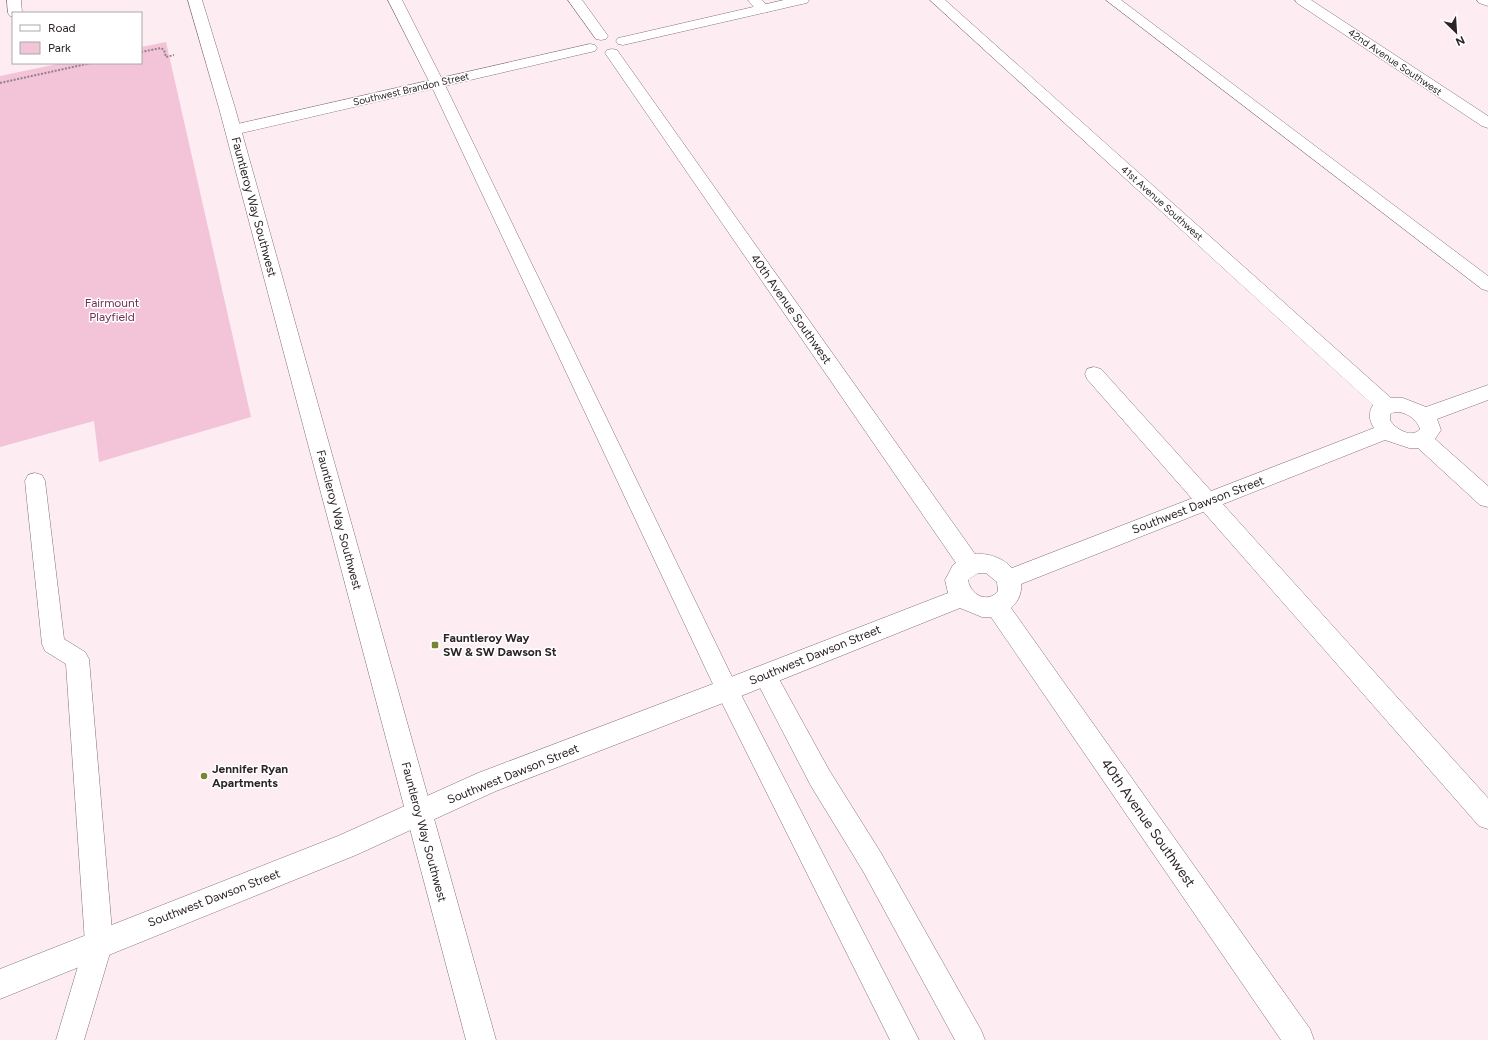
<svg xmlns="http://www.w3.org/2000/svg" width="1488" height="1040" viewBox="0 0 1488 1040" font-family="Figtree,sans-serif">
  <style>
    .green { fill: #f3c3d7 }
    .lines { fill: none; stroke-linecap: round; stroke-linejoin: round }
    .service-casing { stroke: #837178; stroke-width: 1 }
    .minor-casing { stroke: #837178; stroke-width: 1 }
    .primary-casing { stroke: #837178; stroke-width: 1 }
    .path { stroke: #91858a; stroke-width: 2; stroke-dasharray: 2 1.5; stroke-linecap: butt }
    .service { fill: #fff; fill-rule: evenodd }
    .minor { fill: #fff; fill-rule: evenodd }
    .primary { fill: #fff; fill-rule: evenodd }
    .poi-dot { fill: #778635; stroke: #fff; stroke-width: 1.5 }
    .labels { text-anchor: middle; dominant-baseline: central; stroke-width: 3; stroke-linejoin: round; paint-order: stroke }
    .far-street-label { font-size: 10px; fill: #2c2427; stroke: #fff }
    .street-label { font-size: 12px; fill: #2c2427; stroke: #fff }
    .park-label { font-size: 12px; fill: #70304f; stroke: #fff }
    .poi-label { font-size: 12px; font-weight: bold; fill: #2c2427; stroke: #fff; text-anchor: start }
    .near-street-label { font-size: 14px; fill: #2c2427; stroke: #fff }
  </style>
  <rect width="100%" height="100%" fill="#fdedf3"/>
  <!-- green -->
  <path class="green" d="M166,42L251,417L99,462L94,421L0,447V76L62,63H141V47Z"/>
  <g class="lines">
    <!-- service casing -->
    <g class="service-casing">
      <path id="service" d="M7,0H21L22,13H13V17L10,16L8,13Z
        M388,0H402L444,83L735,683L919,1040H890L719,697L430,83Z
        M748,0H762L770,9L768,12C758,14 754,7 748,0Z
        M1106,0H1121L1488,276V291L1482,289Z
        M1477,0H1488V6L1479,3Z
        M1094,367L1101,369L1488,798V829L1479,826L1087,379L1085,374L1087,369Z
        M35,473L42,475L45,481L64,639L85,652L89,659L113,943L84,1040H56L85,943L66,664L45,651L42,644L25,481L28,475Z
        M765,665L773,668L829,770L881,853L981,1030L985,1040H955L863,871L811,786L757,682L753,675L757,668Z"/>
    </g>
    <!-- minor casing -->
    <g class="minor-casing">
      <path id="minor" d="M568,0H582L608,36L606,39L601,40L596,39Z
        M784,0H809L807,3L802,4L623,45L618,44L616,41L618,38L623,37Z
        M930,0H945L1391,398H1403L1426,407L1488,385V400L1437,419L1441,430L1435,439L1488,486V507L1480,505L1418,448H1409L1385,440L1021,584C1022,593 1018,602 1011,608L1310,1029L1314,1040H1281L991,617H982L960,608L736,698L496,791L356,855L0,999V969L338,836L478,773L718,682L948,593L945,580L953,565L956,563L605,53L607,50L612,49L617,50L975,554C989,553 1003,558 1012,568L1374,428C1369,420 1368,413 1373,405ZM1395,412C1405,411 1417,419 1420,429C1412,439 1395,429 1390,420V414ZM978,573H986L997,582L998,591C988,604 970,595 968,580Z
        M1295,0H1311L1488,116V128L1482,126L1297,3Z
        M590,44L595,45L597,48L595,51L233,135L227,133L225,130L227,127L233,125Z"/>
    </g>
    <!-- primary casing -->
    <g class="primary-casing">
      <path id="primary" d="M188,0H202L235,108L496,1040H466L219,108Z"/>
    </g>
    <!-- path -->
    <path class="path" d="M141,52L161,48L164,50L166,57L174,55
      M0,83L91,63"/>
    <!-- service -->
    <use href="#service" class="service"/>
    <!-- minor -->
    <use href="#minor" class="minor"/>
    <!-- primary -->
    <use href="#primary" class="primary"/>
  </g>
  <!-- markers -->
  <g class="poi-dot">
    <rect x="431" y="641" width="8" height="8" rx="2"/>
    <circle cx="204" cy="776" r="4"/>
  </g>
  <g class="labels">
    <!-- far-street labels -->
    <g class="far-street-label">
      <text transform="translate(1395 62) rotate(34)">42nd Avenue Southwest</text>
      <text transform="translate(411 89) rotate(-13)">Southwest Brandon Street</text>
      <text transform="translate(1162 203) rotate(42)">41st Avenue Southwest</text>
    </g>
    <!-- street labels -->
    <g class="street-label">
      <text transform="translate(254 207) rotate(75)">Fauntleroy Way Southwest</text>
      <text transform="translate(791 309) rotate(55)">40th Avenue Southwest</text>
      <text transform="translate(1198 505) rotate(-21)">Southwest Dawson Street</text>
      <text transform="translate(339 520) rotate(75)">Fauntleroy Way Southwest</text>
      <text transform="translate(815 655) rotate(-22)">Southwest Dawson Street</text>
      <text transform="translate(513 774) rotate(-22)">Southwest Dawson Street</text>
      <text transform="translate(424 832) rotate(75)">Fauntleroy Way Southwest</text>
      <text transform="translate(214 898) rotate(-21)">Southwest Dawson Street</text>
    </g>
    <!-- park labels -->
    <g class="park-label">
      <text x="112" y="303">Fairmount<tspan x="112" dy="14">Playfield</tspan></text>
    </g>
    <!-- poi labels -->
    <g class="poi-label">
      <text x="443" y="638">Fauntleroy Way<tspan x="443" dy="14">SW &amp; SW Dawson St</tspan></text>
      <text x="212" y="769">Jennifer Ryan<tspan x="212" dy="14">Apartments</tspan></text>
    </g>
    <!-- near-street labels -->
    <g class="near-street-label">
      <text transform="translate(1148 823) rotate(55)">40th Avenue Southwest</text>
    </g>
  </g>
  <!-- legend -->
  <rect x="12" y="12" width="130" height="52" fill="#ffffff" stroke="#aba7a9"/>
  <rect x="20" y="25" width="20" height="6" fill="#ffffff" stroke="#aba7a9"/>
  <text x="48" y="32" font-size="12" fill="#2c2427">Road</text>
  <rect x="20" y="42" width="20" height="12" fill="#f3c3d7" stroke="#aba7a9"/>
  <text x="48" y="52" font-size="12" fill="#2c2427">Park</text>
  <!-- north arrow -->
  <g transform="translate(1456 32) rotate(155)" stroke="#ffffff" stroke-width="3" paint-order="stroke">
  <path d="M0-3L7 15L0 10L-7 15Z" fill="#2c2427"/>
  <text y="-6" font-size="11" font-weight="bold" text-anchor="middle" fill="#2c2427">N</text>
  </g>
</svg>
